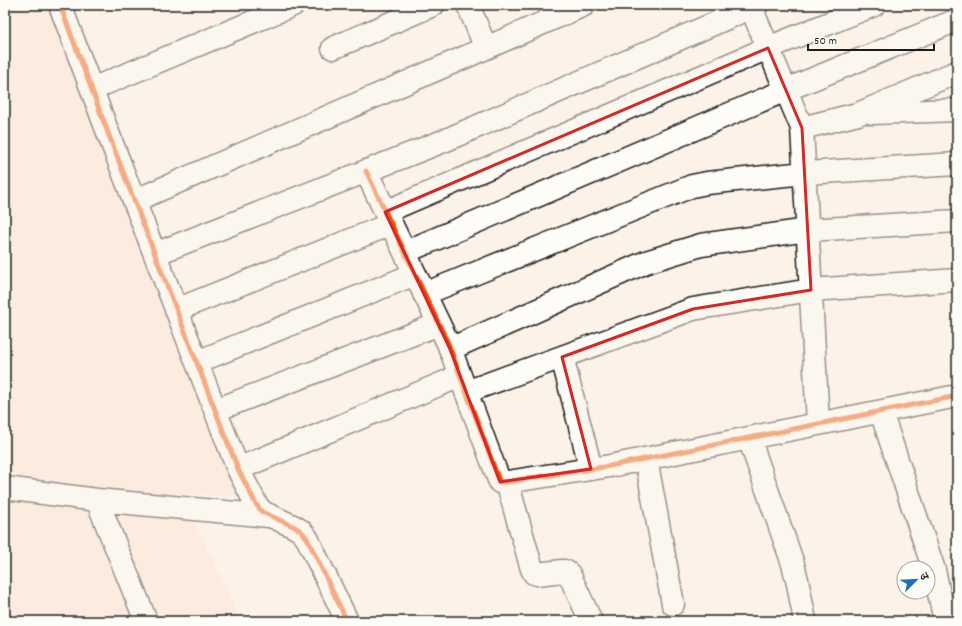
<svg xmlns="http://www.w3.org/2000/svg" width="962" height="626" viewBox="0 0 962 626" font-family="Dekko,'Playpen Sans Deva',sans-serif">
  <style>
    .built { fill: #fbe5d5 }
    .lines { fill: none; stroke-linecap: round; stroke-linejoin: round }
    .minor-casing { stroke: #1c1c1c; stroke-width: 25 }
    .minor { stroke: #fdfcf7; stroke-width: 22 }
    .cycleway-casing { stroke: #fdfcf7; stroke-width: 8 }
    .cycleway { stroke: #e8590c; stroke-width: 5 }
    .marked { fill: none; stroke: #d62828; stroke-width: 3; stroke-linejoin: round }
  </style>
  <rect width="100%" height="100%" fill="#fcf2e8"/>
  <filter id="ink" filterUnits="userSpaceOnUse"><feTurbulence type="fractalNoise" baseFrequency=".025" numOctaves="2"/><feDisplacementMap in="SourceGraphic" scale="8" xChannelSelector="R" yChannelSelector="G"/><feConvolveMatrix kernelMatrix="1 2 1 2 8 2 1 2 1" color-interpolation-filters="sRGB"/></filter>
  <g filter="url(#ink)">
    <!-- built -->
    <path class="built" d="M5,5H52L244,497L180,494L221,577L240,621H5Z"/>
    <g class="lines">
      <!-- minor casing -->
      <g class="minor-casing">
        <path id="minor" d="M60,5L113,146L238,469L256,504L262,512L295,527L301,531L307,538L347,621
          M750,5L802,128L818,424
          M333,48L433,5
          M486,48L584,5
          M92,89L293,5
          M872,113L957,110
          M802,128L858,114L957,72
          M366,171L448,343L499,480L500,482H507L610,466L957,396
          M134,201L486,48L468,5
          M385,212L768,48L874,5
          M405,252L786,90L957,20
          M155,254L446,140L757,5
          M424,294L692,186L707,183L805,173L957,164
          M176,310L391,224
          M450,349L646,262L701,245L808,230L957,221
          M562,357L591,469
          M197,362L415,274
          M466,392L693,309L705,307L811,290L957,280
          M216,410L439,324
          M881,412L934,570L945,621
          M749,438L793,564L798,584L805,621
          M646,459L673,604
          M238,469L460,376
          M507,482L532,569L534,573L537,574L562,571H565L569,574L591,621
          M5,488L97,500L269,516
          M97,500L146,621"/>
      </g>
      <!-- minor -->
      <use href="#minor" class="minor"/>
      <!-- cycleway casing -->
      <g class="cycleway-casing">
        <path id="cycleway" d="M60,5L113,146L238,469L256,504L262,512L295,527L301,531L307,538L347,621
          M366,171L448,343L499,480L500,482H507L610,466L957,396"/>
      </g>
      <!-- cycleway -->
      <use href="#cycleway" class="cycleway"/>
    </g>
  </g>
  <!-- marked area -->
  <path d="M0 0H962V626H0ZM768,48L802,128L811,290L693,309L562,357L591,469L500,482L450,349L385,212Z" fill="#fcf2e8" fill-opacity=".55" fill-rule="evenodd"/>
  <path class="marked" d="M768,48L802,128L811,290L693,309L562,357L591,469L500,482L450,349L385,212Z"/>
  <!-- margin -->
  <rect width="962" height="626" fill="none" stroke="#fdfcf7" stroke-width="20"/>
  <rect x="10" y="10" width="942" height="606" fill="none" stroke="#1c1c1c" stroke-width="1.5" filter="url(#ink)"/>
  <!-- north arrow -->
  <g transform="translate(916 580) rotate(66)"><circle r="19" fill="#fdfcf7" stroke="#a3a29f"/>
  <path d="M0-3L7 15L0 10L-7 15Z" fill="#1f6fb2"/>
  <text y="-6" font-size="11" font-weight="bold" text-anchor="middle" fill="#1c1c1c">उ</text>
  </g>
  <!-- scale -->
  <path d="M808 44v6h126v-6" fill="none" stroke="#1c1c1c" stroke-width="2"/>
  <text x="814" y="44" font-size="12" fill="#1c1c1c" stroke="#fdfcf7" stroke-width="3" paint-order="stroke">50 m</text>
</svg>
